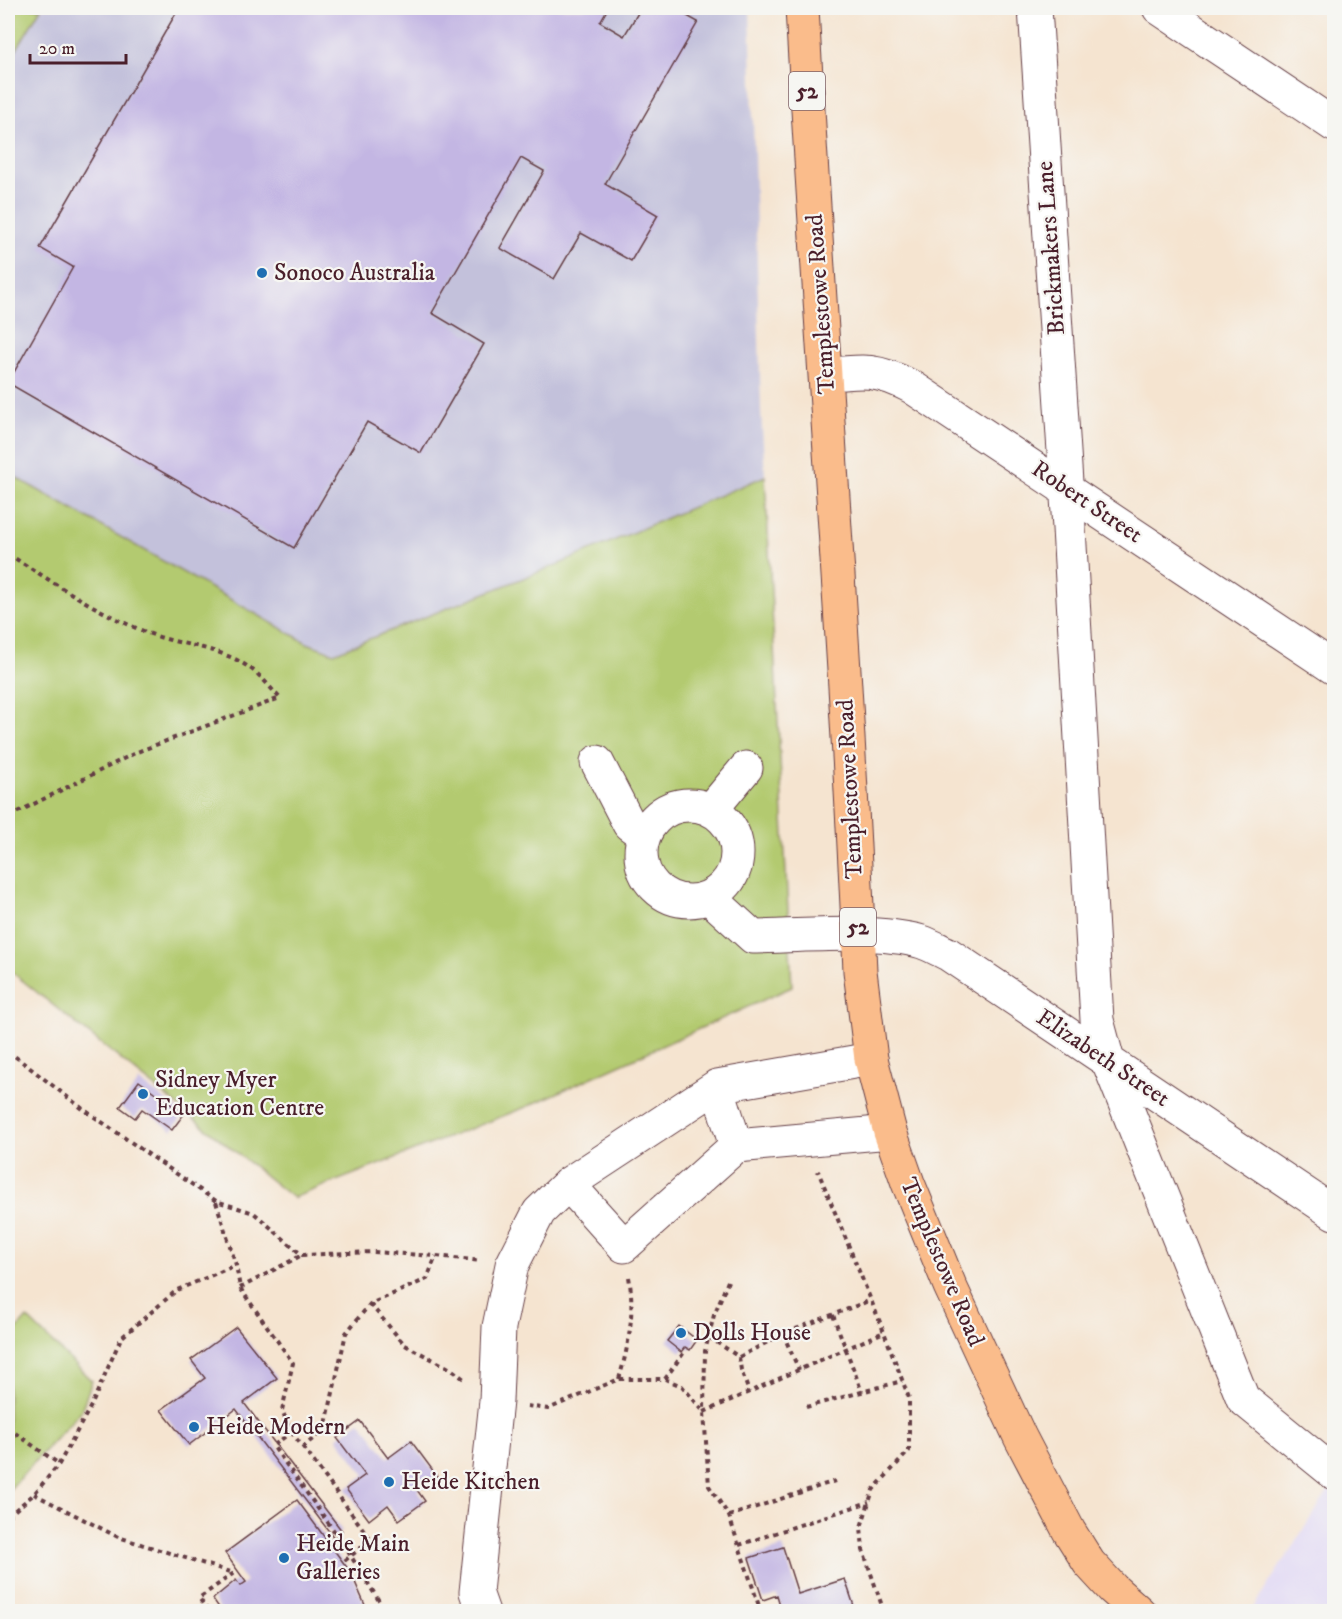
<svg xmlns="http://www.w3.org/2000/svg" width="1342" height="1619" viewBox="0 0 1342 1619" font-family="'IM FELL DW Pica',serif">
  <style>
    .built { fill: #dfd5f5 }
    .industrial { fill: #c3c1db }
    .green { fill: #b3ca6f; stroke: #7e744d; stroke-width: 1.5 }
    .building { fill: #c3b6e3 }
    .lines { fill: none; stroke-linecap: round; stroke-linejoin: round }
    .minor-casing { stroke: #643d44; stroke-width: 35 }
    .major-casing { stroke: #643d44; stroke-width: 35 }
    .path { stroke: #643d44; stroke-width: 4; stroke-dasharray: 4.5 4.5; stroke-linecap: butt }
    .minor { stroke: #fff; stroke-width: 33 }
    .major { stroke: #fabc8b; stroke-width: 33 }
    .poi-dot { fill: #1f6fb2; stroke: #f6f6f2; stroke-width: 2 }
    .labels { text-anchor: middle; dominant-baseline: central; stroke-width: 4.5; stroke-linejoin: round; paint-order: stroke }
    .shield { fill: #f6f6f2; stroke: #7e6067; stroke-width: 1.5 }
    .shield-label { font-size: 22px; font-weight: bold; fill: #4a1f2b }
    .street-label { font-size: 24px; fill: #4a1f2b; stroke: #f6f6f2 }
    .poi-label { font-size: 24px; fill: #4a1f2b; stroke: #f6f6f2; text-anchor: start }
  </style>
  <rect width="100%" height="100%" fill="#f6f6f2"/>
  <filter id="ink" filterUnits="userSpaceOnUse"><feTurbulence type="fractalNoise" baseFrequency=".0167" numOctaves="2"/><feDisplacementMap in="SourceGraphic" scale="12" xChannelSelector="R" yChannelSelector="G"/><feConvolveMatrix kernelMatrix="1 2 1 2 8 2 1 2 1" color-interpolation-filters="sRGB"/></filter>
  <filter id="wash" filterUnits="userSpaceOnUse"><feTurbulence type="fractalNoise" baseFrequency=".008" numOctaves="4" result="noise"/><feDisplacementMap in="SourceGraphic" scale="24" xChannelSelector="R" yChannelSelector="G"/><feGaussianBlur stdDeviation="1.35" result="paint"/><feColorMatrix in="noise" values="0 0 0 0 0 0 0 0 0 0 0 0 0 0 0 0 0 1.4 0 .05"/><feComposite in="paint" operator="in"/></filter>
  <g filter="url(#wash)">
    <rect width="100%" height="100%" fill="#f5e4d0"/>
    <!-- built -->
    <path class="built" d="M1334,1482V1611H1251Z"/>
    <!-- industrial -->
    <path class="industrial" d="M41,8H750L761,412L765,476L564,562L334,653L307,643L8,473V64Z"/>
    <!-- green -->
    <path class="green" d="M8,8H41L8,64Z
      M8,473L307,643L334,653L564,562L765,476L792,987L526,1107L293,1198L8,969Z
      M27,1318L92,1381L81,1411L8,1491V1339Z"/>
    <g id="blocks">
      <!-- building -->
      <path class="building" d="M179,8H608L600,22L624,36L641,8H673L698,22L605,184L658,215L631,261L581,233L554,279L500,248L544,171L521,158L432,313L484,344L421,453L367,422L294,548L8,383L73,267L40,248Z
        M139,1081L184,1114L172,1130L142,1109L135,1118L120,1107Z
        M679,1326L697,1340L690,1350L685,1347L681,1352L667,1341Z
        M236,1327L277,1378L244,1403L342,1531L334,1538L236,1409L189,1445L161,1410L205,1378L191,1360Z
        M360,1421L388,1458L411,1441L437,1476L417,1490L425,1501L399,1520L388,1505L369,1520L346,1489L365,1475L337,1438Z
        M297,1500L351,1573L368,1612H222L213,1599L236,1580L240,1586L246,1582L225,1553Z
        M783,1547L798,1594L845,1579L856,1612H782L777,1595L763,1600L749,1558Z"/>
    </g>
  </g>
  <g filter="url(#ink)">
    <use href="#blocks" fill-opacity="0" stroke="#643d44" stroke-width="1.5"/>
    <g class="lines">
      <!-- minor casing -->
      <g class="minor-casing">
        <path id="minor" d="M1035,8L1069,528L1097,1020L1108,1061L1243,1399L1334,1473
          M1159,8L1334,125
          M826,375C864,370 877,369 912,387L1334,668
          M597,762L629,824L643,834
          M641 853a48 48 0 1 1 96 0a48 48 0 1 1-96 0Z
          M711,810L746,768
          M709,897L753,937C803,936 876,929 922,942C931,945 939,950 948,954L1334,1213
          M871,1059L717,1086L568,1184L624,1246L736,1146L890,1132
          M717,1086L736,1146
          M483,1612L476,1592L496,1401L499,1327L512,1265L539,1212L568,1184"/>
      </g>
      <!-- major casing -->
      <g class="major-casing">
        <path id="major" d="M802,8C820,329 846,650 860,971L871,1059L890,1132L908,1183L950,1286L1020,1437L1069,1531L1089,1563L1113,1589L1139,1612"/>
      </g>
      <!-- path -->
      <path class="path" d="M8,554C53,582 98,613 148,633C183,647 224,646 255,672C264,679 272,690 280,698L137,752L8,817
        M8,1051L83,1109L216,1201L254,1213L302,1255L373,1252L436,1256L481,1261
        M216,1202L236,1265L240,1288L293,1363L282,1410L291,1432L273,1446L342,1542L386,1612
        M728,1281L714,1315L705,1351L704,1412L884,1332L818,1171
        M240,1288L302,1255
        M370,1304L405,1345L451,1369L464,1379
        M833,1315L862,1392
        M783,1334L799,1370
        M709,1337L739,1357L783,1334L871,1300
        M739,1357L741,1370L749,1392
        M619,1379C629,1345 635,1312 629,1277
        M665,1379L685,1351
        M527,1406L548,1409L619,1379H665L682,1386L704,1412L709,1486L729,1516L761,1612
        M806,1407L902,1381
        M8,1428L59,1464
        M291,1432L303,1447L325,1429L346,1333L370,1304L427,1279L436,1256
        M303,1447L371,1540L343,1562
        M34,1494L118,1537L234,1573L199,1598L209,1612
        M8,1516L34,1494L59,1464L92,1404L121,1338L177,1290L236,1265
        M729,1516L835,1481
        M739,1545L869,1502
        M884,1612L863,1550L861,1527L873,1490L909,1451V1398L884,1332"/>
      <!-- minor -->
      <use href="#minor" class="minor"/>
      <!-- major -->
      <use href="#major" class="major"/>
    </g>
  </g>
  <!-- markers -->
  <g class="poi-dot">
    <circle cx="262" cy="273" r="6"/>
    <circle cx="143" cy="1094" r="6"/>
    <circle cx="681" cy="1333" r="6"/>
    <circle cx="194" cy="1427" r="6"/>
    <circle cx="389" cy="1482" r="6"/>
    <circle cx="284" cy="1558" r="6"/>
  </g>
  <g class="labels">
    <!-- shield labels -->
    <g class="shield">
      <rect x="789" y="72" width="36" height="38" rx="4.5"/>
      <rect x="840" y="908" width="36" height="38" rx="4.5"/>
    </g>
    <g class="shield-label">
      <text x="807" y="91">52</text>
      <text x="858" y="927">52</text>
    </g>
    <!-- street labels -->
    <g class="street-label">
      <text transform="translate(1051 248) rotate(-94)">Brickmakers Lane</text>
      <text transform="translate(821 304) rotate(-94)">Templestowe Road</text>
      <text transform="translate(1087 502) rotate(34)">Robert Street</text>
      <text transform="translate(850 789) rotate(-93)">Templestowe Road</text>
      <text transform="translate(1103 1058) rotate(34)">Elizabeth Street</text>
      <text transform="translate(942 1262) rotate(67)">Templestowe Road</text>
    </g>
    <!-- poi labels -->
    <g class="poi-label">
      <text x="274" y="273">Sonoco Australia</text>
      <text x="155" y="1080">Sidney Myer<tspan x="155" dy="28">Education Centre</tspan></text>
      <text x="693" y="1333">Dolls House</text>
      <text x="206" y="1427">Heide Modern</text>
      <text x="401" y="1482">Heide Kitchen</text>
      <text x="296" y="1544">Heide Main<tspan x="296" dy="28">Galleries</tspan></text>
    </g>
  </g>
  <!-- margin -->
  <rect width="1342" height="1619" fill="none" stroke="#f6f6f2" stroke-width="30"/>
  <!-- scale -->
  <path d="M30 54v9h96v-9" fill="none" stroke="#4a1f2b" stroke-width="3"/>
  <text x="39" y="54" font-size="18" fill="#4a1f2b" stroke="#f6f6f2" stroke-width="4.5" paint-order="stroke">20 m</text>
</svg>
